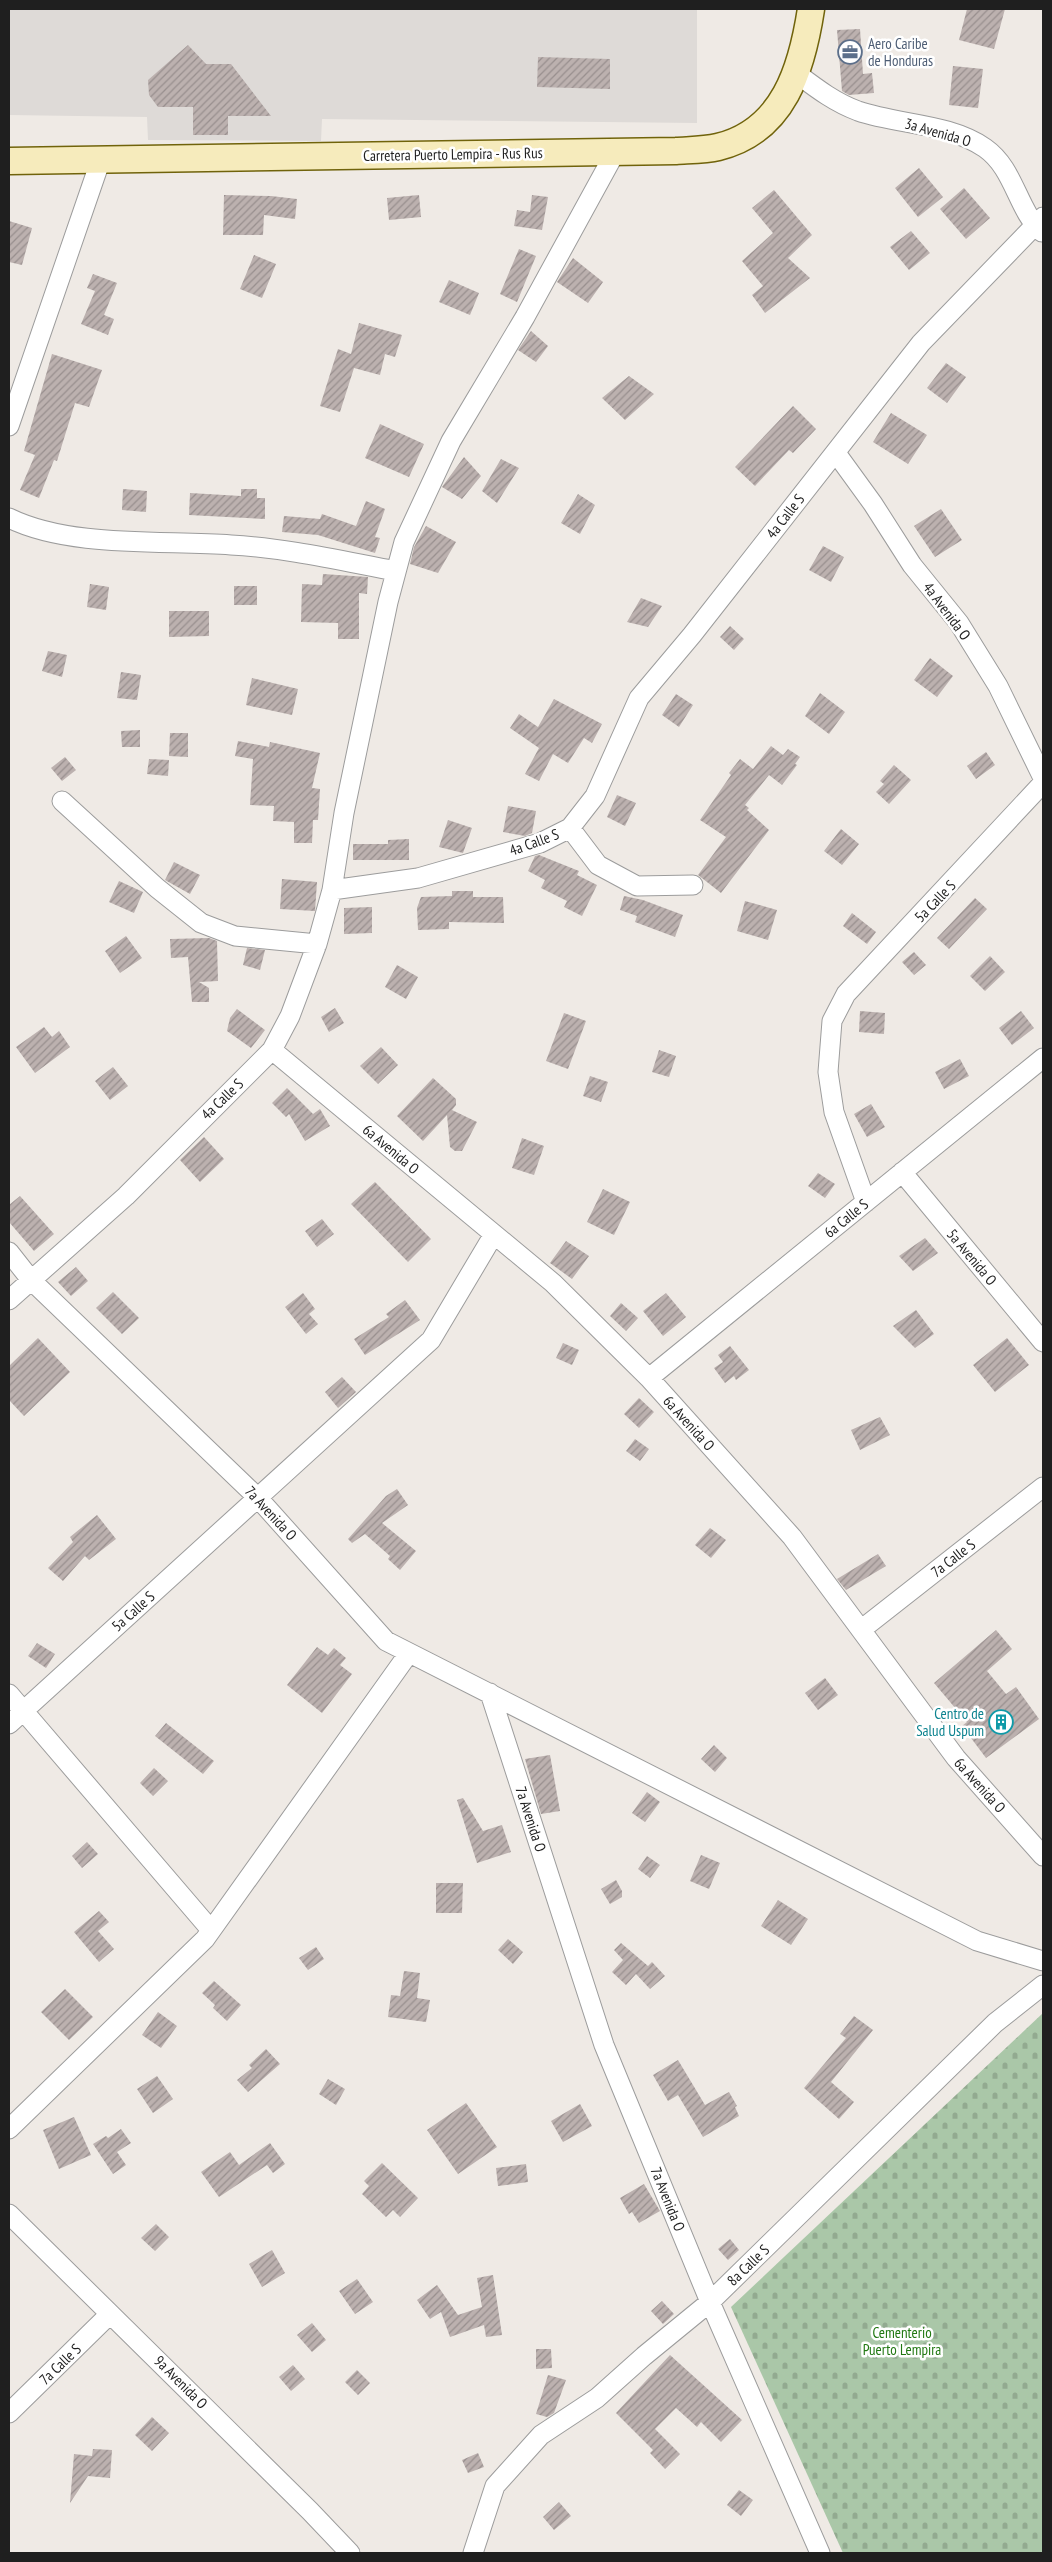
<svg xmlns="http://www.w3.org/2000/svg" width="1052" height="2562" viewBox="0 0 1052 2562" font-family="'PT Sans Narrow',sans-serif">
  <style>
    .airport { fill: #dedad7 }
    .cemetery { fill: url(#cemetery-stones) }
    .building { fill: url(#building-hatch) }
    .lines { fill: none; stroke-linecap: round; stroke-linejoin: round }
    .street-casing { stroke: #9c9c9c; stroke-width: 21 }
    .secondary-casing { stroke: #70630b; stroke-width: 29 }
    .street { stroke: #fff; stroke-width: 19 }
    .secondary { stroke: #f6ebbc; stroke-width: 26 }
    .labels { text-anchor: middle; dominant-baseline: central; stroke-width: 5; stroke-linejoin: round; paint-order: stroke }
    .service-label { font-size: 15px; fill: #4e5e75; stroke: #fff; text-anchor: start }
    .street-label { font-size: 15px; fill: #1f1f1f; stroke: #fff }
    .culture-label { font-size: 15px; fill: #0d838f; stroke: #fff; text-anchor: end }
    .park-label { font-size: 15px; fill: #217812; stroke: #fff }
  </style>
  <defs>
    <pattern id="cemetery-stones" width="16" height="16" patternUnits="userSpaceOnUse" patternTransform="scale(1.25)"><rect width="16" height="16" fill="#aac7a8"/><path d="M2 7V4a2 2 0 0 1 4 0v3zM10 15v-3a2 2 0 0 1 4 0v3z" fill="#92aa90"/></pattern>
    <pattern id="building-hatch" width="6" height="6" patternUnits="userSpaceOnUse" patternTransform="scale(1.25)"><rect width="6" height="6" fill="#bcb1af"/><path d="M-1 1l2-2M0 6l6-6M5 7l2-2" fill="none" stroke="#988f8e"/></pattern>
  </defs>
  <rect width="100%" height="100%" fill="#efeae5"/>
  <!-- airport -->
  <path class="airport" d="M9,9H697V123L322,119L321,141L148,140L147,117L9,115Z"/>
  <!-- cemetery -->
  <path class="cemetery" d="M1043,2013V2553H843L731,2307Z"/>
  <!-- building -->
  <path class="building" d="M967,9H1005L994,49L959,40Z
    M860,29L863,74L872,73L874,93L849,95L842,91L837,30Z
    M188,45L206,64H231L271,116H228V135H193V107H158L149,95L148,80Z
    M538,57L610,59V89L537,87Z
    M953,66L983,69L978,108L949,105Z
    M919,168L943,197L918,217L895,188Z
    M964,188L990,218L966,239L940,209Z
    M774,190L812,235L788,258L810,278L765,313L752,295L763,286L742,261L773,233L752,208Z
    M224,195L271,196L297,199L295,219L264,215L263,235H223Z
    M419,195L421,217L389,220L387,198Z
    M532,195L548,197L542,230L514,226L517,210L530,212Z
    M9,221L32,228L22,265L9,262Z
    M911,231L930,253L909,270L890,247Z
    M519,249L536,256L517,302L500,294Z
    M254,255L276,264L262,298L240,289Z
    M573,258L603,282L588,303L557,282Z
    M93,274L117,283L104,315L114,319L108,335L81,324L95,291L87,288Z
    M449,280L479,293L470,315L439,302Z
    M359,323L402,335L395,357L385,354L380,375L354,368L340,412L320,406L338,349L351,354Z
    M531,331L548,346L536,362L518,350Z
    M52,354L102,370L89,407L75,403L57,461L54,460L39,498L20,490L35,455L24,451Z
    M946,363L966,377L947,403L927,388Z
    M629,376L654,394L625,420L602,398Z
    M793,406L816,429L793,453L789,450L755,486L735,467Z
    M891,413L927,435L908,464L873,442Z
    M380,424L424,444L409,477L365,458Z
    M464,457L481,476L462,499L442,487Z
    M501,459L519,468L497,503L482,491Z
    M123,489L147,491L146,512L122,510Z
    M241,489H257V498H265V519L189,515L190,493L241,496Z
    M578,494L595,505L580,534L561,523Z
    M366,501L385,509L375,537L380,538L375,553L318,535L282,532L284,516L320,519L322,514L356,526Z
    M941,509L962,540L935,557L914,526Z
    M426,526L456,542L438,573L410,564L414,547Z
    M823,546L844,557L831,582L809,570Z
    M323,574L368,577L367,594L359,593V639H338V623L301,622L302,584L322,585Z
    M90,584L109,587L106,610L87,607Z
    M234,586H257V605H234Z
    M641,598L662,606L648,627L627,622Z
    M169,611H209V636L169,637Z
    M730,626L744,639L734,650L720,637Z
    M48,651L67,655L62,677L42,671Z
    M930,658L953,676L937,697L914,680Z
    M121,672L141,675L137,700L117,698Z
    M252,678L298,689L292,715L246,705Z
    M820,693L845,712L829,734L805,716Z
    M676,694L693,705L679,727L662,715Z
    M554,699L602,724L592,743L584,738L568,763L553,754L539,781L525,774L539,748L510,728L519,714L538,727Z
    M140,730V747H122L121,731Z
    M170,733H188V757L169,756Z
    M238,741L269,747L270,742L320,753L312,788L320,789L318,820H313L312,843H294V822L273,821L274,806L250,805L253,759L235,756Z
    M771,746L783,755L788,749L800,757L795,764L797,765L782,785L769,775L745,805L749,808L747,810L769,830L721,893L698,875L726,837L700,820L731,775L729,773L740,759L753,769Z
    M986,752L995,765L976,779L967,766Z
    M65,757L76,770L62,781L51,768Z
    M149,759L169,760L168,776L147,774Z
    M894,765L911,780L889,804L876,792L884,784L880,781Z
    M617,795L636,803L625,826L607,817Z
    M508,806L536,811L532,833L525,836L503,832Z
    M448,820L472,828L463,853L439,847Z
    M841,829L859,844L842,865L824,851Z
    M409,839V860H353V844H388V840Z
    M539,855L579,871L577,875L597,885L582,916L564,907L567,901L541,888L545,880L528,871L535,856Z
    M174,862L200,875L190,894L165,880Z
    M282,879L317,882L315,911L280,909Z
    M119,881L143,892L134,913L109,902Z
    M452,891H473V897H503L504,923L449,922V929L418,930L417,908L421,897L452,896Z
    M624,896L643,900L683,915L675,937L635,922L637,916L620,910Z
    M975,898L987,909L949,949L937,938Z
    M745,901L777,910L768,940L737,931Z
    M372,907V933L344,934V908Z
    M852,913L876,932L867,944L843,926Z
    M126,936L142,958L120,973L105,951Z
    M209,938L217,941L218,981L199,982L209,988V1002H192L188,957L171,958L170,939Z
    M247,948L265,950L260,970L243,965Z
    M914,952L926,965L914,975L902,962Z
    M990,956L1005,972L985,991L970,976Z
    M397,965L418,977L406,999L385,987Z
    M335,1008L344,1023L329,1032L321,1017Z
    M237,1009L265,1030L251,1048L227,1031L230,1018Z
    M860,1011L885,1013L884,1034L859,1032Z
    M1021,1011L1034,1028L1012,1045L999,1028Z
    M564,1013L586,1021L568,1069L546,1061Z
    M44,1027L52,1037L59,1031L70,1047L35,1073L16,1047Z
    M381,1047L398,1065L378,1084L360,1066Z
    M659,1050L676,1056L669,1077L652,1072Z
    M960,1059L969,1076L944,1089L935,1072Z
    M113,1067L128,1086L110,1100L95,1081Z
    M590,1076L608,1082L601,1102L583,1096Z
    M433,1078L456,1099V1105L452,1110L477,1122L462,1151H455L450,1147L447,1115L423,1141L397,1116Z
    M287,1088L313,1114L320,1109L330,1126L305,1141L289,1114L286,1117L272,1103Z
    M871,1104L885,1127L867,1137L854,1114Z
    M204,1137L224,1159L200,1182L180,1160Z
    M522,1138L544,1146L534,1175L512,1168Z
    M818,1173L835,1184L825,1198L808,1186Z
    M375,1182L431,1239L408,1262L351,1204Z
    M603,1189L630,1202L614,1235L587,1222Z
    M20,1196L54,1234L34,1251L9,1222V1205Z
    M322,1219L334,1234L317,1247L305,1231Z
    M925,1238L938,1253L913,1271L899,1256Z
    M566,1241L589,1256L572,1279L550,1263Z
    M76,1267L88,1281L71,1296L58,1282Z
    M113,1292L139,1318L122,1334L96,1308Z
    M303,1293L315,1309L309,1314L318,1324L306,1334L285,1307Z
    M666,1293L686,1317L663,1336L643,1311Z
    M405,1300L420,1320L365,1355L354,1339L389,1317L386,1314Z
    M621,1303L638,1318L626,1331L610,1316Z
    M916,1310L934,1334L915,1348L893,1326Z
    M38,1338L70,1372L24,1416L9,1400V1366Z
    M1007,1338L1029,1365L995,1392L973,1365Z
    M563,1343L579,1350L572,1365L556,1358Z
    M730,1346L749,1370L736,1380L734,1376L725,1383L714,1368L723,1362L718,1355Z
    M342,1377L356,1392L338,1408L325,1392Z
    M639,1398L654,1412L639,1428L624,1414Z
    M880,1417L890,1435L860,1450L851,1430Z
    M635,1439L649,1449L640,1461L626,1451Z
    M397,1489L408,1505L382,1523L416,1551L400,1570L388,1559L390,1556L365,1534L352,1543L348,1539L386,1496Z
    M97,1515L116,1539L89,1560L85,1556L63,1581L48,1568L73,1542L70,1537Z
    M710,1528L726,1540L711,1558L695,1545Z
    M878,1554L886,1566L846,1590L837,1579Z
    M996,1630L1012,1649L987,1671L1006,1694L1016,1687L1039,1719L986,1758L962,1726L967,1722L934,1683Z
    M37,1643L55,1654L46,1668L28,1656Z
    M317,1647L328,1655L334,1648L346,1658L340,1665L352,1674L322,1713L287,1685Z
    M825,1678L838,1695L818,1710L805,1693Z
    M166,1723L214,1761L203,1774L155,1736Z
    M714,1745L727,1758L715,1772L701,1759Z
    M550,1755L560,1811L541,1814L525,1759Z
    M154,1768L168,1781L153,1796L140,1783Z
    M647,1792L660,1802L645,1822L632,1813Z
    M463,1798L483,1831L502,1825L511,1852L477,1863L457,1800Z
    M87,1842L98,1854L82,1868L72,1856Z
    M701,1855L720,1863L709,1889L690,1881Z
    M647,1856L660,1865L650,1878L638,1869Z
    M616,1880L622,1891V1897L610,1904L601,1889Z
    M436,1883H463L462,1913H436Z
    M778,1900L808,1919L791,1945L761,1926Z
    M99,1911L109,1922L98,1931L114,1949L99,1962L74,1932Z
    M508,1939L523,1952L513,1964L498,1950Z
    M621,1943L648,1966L652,1962L665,1976L650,1989L636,1974L626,1985L612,1972L623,1960L614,1950Z
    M316,1947L324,1959L308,1970L299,1958Z
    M404,1971L420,1973L417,1998L430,2000L426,2022L388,2017L391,1995L400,1996Z
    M214,1981L241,2005L227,2021L213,2008L215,2005L202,1993Z
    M65,1989L93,2017L69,2040L41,2012Z
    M158,2012L177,2026L161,2048L142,2035Z
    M854,2016L873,2030L831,2082L854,2102L839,2119L804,2088L846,2038L840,2034Z
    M266,2049L280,2064L248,2092L237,2080L252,2068L249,2065Z
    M678,2060L705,2105L729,2092L737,2106L735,2107L739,2116L703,2137L678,2095L668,2101L653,2075Z
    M157,2076L173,2099L153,2113L137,2089Z
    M328,2079L345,2089L336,2105L319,2094Z
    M466,2103L497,2147L458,2174L427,2130Z
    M580,2104L592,2126L563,2142L551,2121Z
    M74,2117L91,2155L59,2169L43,2130Z
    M121,2129L131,2143L117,2152L126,2165L113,2174L93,2144L106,2136L108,2138Z
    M270,2143L285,2164L273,2173L267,2165L219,2197L201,2172L230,2152L239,2165Z
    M382,2163L418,2198L400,2217L393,2210L386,2217L362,2194L369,2186L364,2181Z
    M526,2164L528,2182L498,2186L496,2168Z
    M644,2184L660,2211L639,2223L632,2212L629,2214L620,2198Z
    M156,2224L169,2237L155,2251L141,2238Z
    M730,2239L739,2250L728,2260L718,2249Z
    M272,2250L285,2273L262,2287L249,2264Z
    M493,2275L502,2335L486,2337L484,2325L450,2337L441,2312L430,2319L417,2300L437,2285L458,2315L482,2307L477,2278Z
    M357,2279L373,2302L355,2314L339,2291Z
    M662,2301L674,2314L663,2324L651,2311Z
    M312,2323L326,2340L312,2352L297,2335Z
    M536,2349H551L552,2368L536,2369Z
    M670,2355L742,2420L721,2442L701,2422L697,2427L676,2408L655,2429L680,2454L665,2469L650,2453L653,2450L616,2413Z
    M293,2365L305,2379L291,2391L279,2377Z
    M357,2370L370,2383L358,2395L345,2382Z
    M548,2375L566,2380L554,2413L547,2417L536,2414Z
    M152,2417L169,2433L152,2451L135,2435Z
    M93,2449L112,2450L110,2478L88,2476L70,2503L74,2454L92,2456Z
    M478,2453L484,2467L468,2473L462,2460Z
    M739,2490L753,2500L741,2516L727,2505Z
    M559,2502L571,2516L554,2530L543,2517Z"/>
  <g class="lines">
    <!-- street casing -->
    <g class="street-casing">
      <path id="street" d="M796,73C816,88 834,102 858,111C899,125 949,123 985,148C1015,169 1017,210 1042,232
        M9,426L101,159
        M836,453L873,504L912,565L959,623L998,686L1043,778
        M9,518C70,548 162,540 231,545C286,548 342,561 396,571
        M62,801L157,888L201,923L235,936L317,944
        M570,828L598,865L637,886L693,885
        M332,890L418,878L540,843L570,828L595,796L639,698L692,635L921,343L1043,217
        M272,1050L553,1283L649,1378L792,1537L956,1758L1043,1856
        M902,1172L1043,1342
        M866,1202L834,1112L828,1072L832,1021L846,994L1043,783
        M9,1252L31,1280L258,1498L386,1641L977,1941L1043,1961
        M9,1300L126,1196L272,1050L290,1016L317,944L332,890L344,813L388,602L404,542L451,441L525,317L616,151
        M649,1378L1043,1058
        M862,1629L1043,1487
        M490,1693L604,2045L710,2302L820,2553
        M9,1694L211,1930
        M9,1724L431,1340L494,1234
        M9,2129L205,1939L409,1653
        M9,2214L310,2511L350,2553
        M9,2413L110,2314
        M473,2553L495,2486L541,2435L597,2398L644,2356L710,2302L995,2023L1043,1985"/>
    </g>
    <!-- secondary casing -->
    <g class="secondary-casing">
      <path id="secondary" d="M9,161L676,151C690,150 705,150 718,147C784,131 802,68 811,9"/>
    </g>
    <!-- street -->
    <use href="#street" class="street"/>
    <!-- secondary -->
    <use href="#secondary" class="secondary"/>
  </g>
  <!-- icons -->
  <defs>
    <g id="office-ring" transform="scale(1.25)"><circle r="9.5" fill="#fff" stroke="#5c6f8a" stroke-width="1.5"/><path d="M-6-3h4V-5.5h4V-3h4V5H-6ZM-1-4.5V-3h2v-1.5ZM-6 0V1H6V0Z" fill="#5c6f8a"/></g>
    <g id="building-ring" transform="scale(1.25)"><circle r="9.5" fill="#fff" stroke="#0f9aa8" stroke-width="1.5"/><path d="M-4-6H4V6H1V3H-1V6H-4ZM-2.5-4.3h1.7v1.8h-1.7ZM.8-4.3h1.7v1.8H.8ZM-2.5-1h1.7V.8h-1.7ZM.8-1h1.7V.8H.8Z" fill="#0f9aa8"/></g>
  </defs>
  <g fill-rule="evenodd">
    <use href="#office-ring" x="850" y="52"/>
    <use href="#building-ring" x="1001" y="1722"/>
  </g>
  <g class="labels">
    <!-- service labels -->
    <g class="service-label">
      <text x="868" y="43">Aero Caribe<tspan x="868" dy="17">de Honduras</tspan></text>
    </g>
    <!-- street labels -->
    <g class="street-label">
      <text transform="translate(938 132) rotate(16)">3a Avenida O</text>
      <text transform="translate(453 154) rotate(-1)">Carretera Puerto Lempira - Rus Rus</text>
      <text transform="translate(785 516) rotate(-52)">4a Calle S</text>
      <text transform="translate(947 611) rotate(53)">4a Avenida O</text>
      <text transform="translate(534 842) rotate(-20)">4a Calle S</text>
      <text transform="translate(935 901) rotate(-46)">5a Calle S</text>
      <text transform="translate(222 1099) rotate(-44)">4a Calle S</text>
      <text transform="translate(391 1149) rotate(40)">6a Avenida O</text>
      <text transform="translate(846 1218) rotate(-39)">6a Calle S</text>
      <text transform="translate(972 1257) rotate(50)">5a Avenida O</text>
      <text transform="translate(689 1423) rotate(48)">6a Avenida O</text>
      <text transform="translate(271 1513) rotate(47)">7a Avenida O</text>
      <text transform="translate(953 1558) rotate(-38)">7a Calle S</text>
      <text transform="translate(133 1611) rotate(-42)">5a Calle S</text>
      <text transform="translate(980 1785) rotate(48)">6a Avenida O</text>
      <text transform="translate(531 1819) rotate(72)">7a Avenida O</text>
      <text transform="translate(668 2199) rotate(68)">7a Avenida O</text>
      <text transform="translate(748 2265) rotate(-44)">8a Calle S</text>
      <text transform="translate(60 2364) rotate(-44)">7a Calle S</text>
      <text transform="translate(181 2382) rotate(45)">9a Avenida O</text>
    </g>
    <!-- culture labels -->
    <g class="culture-label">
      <text x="984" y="1713">Centro de<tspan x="984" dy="17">Salud Uspum</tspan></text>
    </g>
    <!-- park labels -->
    <g class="park-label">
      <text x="902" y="2332">Cementerio<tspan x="902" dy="17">Puerto Lempira</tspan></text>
    </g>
  </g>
  <!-- border -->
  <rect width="1052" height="2562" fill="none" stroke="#1f1f1f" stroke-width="20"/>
</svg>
